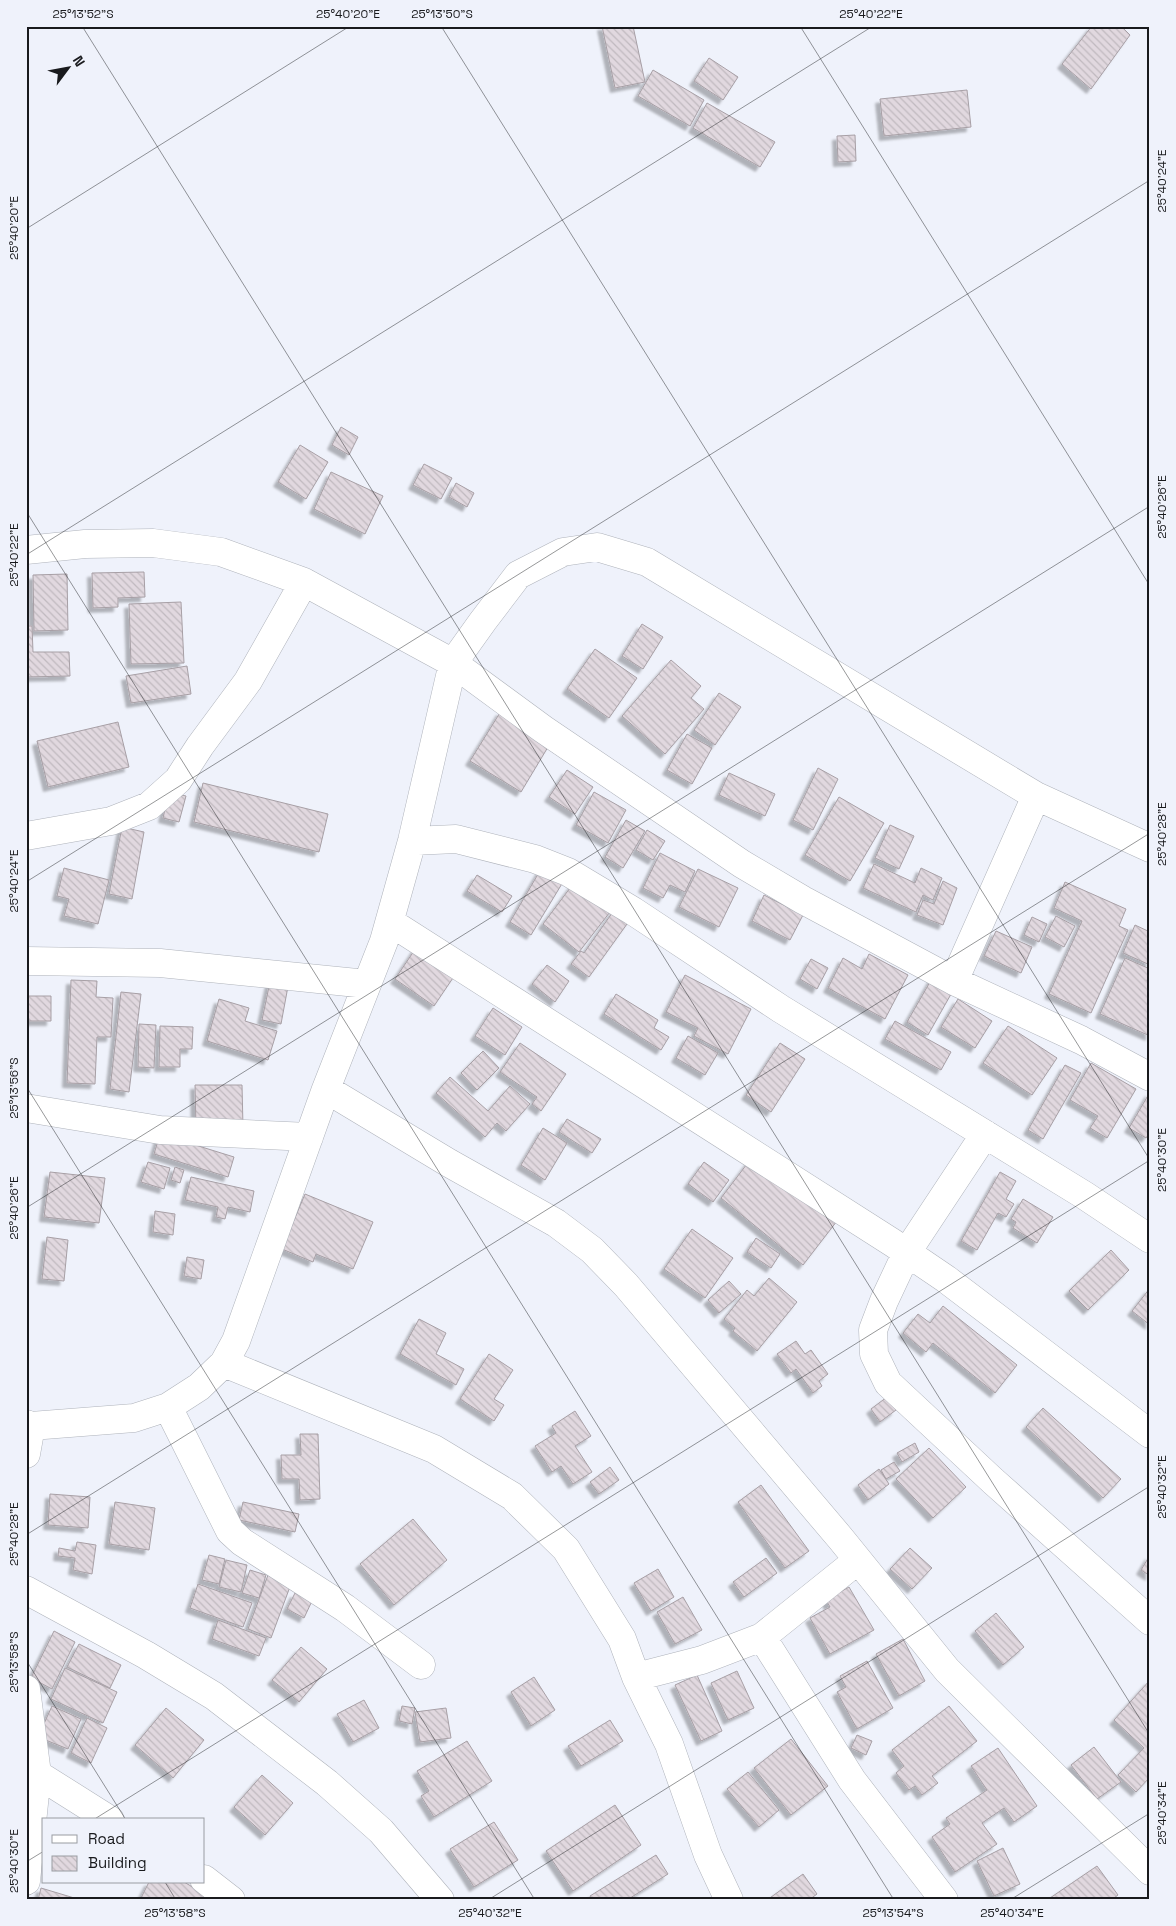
<svg xmlns="http://www.w3.org/2000/svg" width="1176" height="1926" viewBox="0 0 1176 1926" font-family="'Space Grotesk',sans-serif">
  <style>
    .building { fill: url(#building-back-hatch); stroke: #a79fa5; filter: url(#shadow) }
    .lines { fill: none; stroke-linecap: round; stroke-linejoin: round }
    .minor-casing { stroke: #afb3bb; stroke-width: 29 }
    .minor { stroke: #fff; stroke-width: 28 }
    .ticks { fill: none; stroke: #191a1d; stroke-width: 1; stroke-opacity: 0.45 }
    .neatline { fill: none; stroke: #191a1d; stroke-width: 2 }
    .ticks-label { font-size: 12px; text-anchor: middle; fill: #191a1d }
  </style>
  <defs>
    <pattern id="building-back-hatch" width="6" height="6" patternUnits="userSpaceOnUse" patternTransform="scale(1.25)"><rect width="6" height="6" fill="#e1d8df"/><path d="M-1 5l2 2M0 0l6 6M5-1l2 2" fill="none" stroke="#c0b9bf"/></pattern>
    <filter id="shadow"><feDropShadow dx="-4.5" dy="4.5" stdDeviation="1" flood-color="#0004"/></filter>
  </defs>
  <rect width="100%" height="100%" fill="#eff2fb"/>
  <!-- building -->
  <path class="building" d="M602,26H633L645,82L615,88Z
    M1092,26H1121L1130,35L1091,89L1062,64Z
    M709,58L738,77L723,100L694,81Z
    M653,70L704,100L690,126L638,96Z
    M967,90L971,127L884,136L880,99Z
    M707,103L775,142L760,167L693,128Z
    M855,135L856,161L838,162L837,136Z
    M341,427L358,437L349,455L332,445Z
    M300,445L328,462L306,499L278,482Z
    M424,464L452,478L441,499L413,485Z
    M331,472L383,496L365,534L314,509Z
    M456,483L474,493L467,507L449,497Z
    M144,572L145,597L118,598V607L93,608L92,573Z
    M67,574L68,630L34,631L33,575Z
    M181,602L184,663L131,664L129,604Z
    M642,624L663,637L643,669L622,656Z
    M26,626H32L33,652H69L70,676L26,677Z
    M595,649L637,678L609,718L567,689Z
    M671,660L701,686L691,698L704,709L665,754L622,716Z
    M187,666L191,694L131,703L126,676Z
    M719,693L741,707L715,745L694,730Z
    M501,711L551,742L521,792L470,761Z
    M118,722L129,767L48,787L37,741Z
    M687,734L712,748L692,784L667,770Z
    M818,768L838,779L813,830L793,820Z
    M567,770L593,787L575,814L549,797Z
    M729,773L775,794L765,816L719,795Z
    M203,783L328,814L319,852L194,822Z
    M169,792L186,796L179,822L163,818Z
    M594,792L626,810L608,843L576,825Z
    M839,797L884,823L850,881L805,855Z
    M626,820L645,831L623,868L605,857Z
    M890,825L914,836L899,869L875,858Z
    M122,827L144,832L132,899L109,894Z
    M647,830L665,841L653,860L636,850Z
    M660,853L695,871L685,892L670,885L663,898L643,888Z
    M874,864L915,883L921,868L942,878L933,900L923,895L916,912L863,888Z
    M64,868L109,880L98,924L64,916L69,899L57,896Z
    M541,869L563,882L531,935L510,922Z
    M698,869L738,888L719,927L679,907Z
    M477,875L512,896L502,912L467,891Z
    M943,881L957,888L943,925L917,915L923,900L934,904Z
    M1065,882L1126,909L1119,926L1128,930L1091,1013L1049,994L1082,921L1054,908Z
    M573,884L610,912L579,952L543,924Z
    M764,895L803,915L790,940L752,921Z
    M617,906L632,917L589,977L571,964L581,951L584,953Z
    M1056,916L1075,926L1064,947L1045,937Z
    M1032,917L1047,924L1039,942L1024,935Z
    M1135,925L1150,932V965L1123,953Z
    M996,931L1032,947L1021,973L984,956Z
    M418,945L457,972L434,1006L395,979Z
    M869,954L908,975L885,1019L828,988L843,958L862,969Z
    M1125,958L1150,969L1147,981L1150,982V1036L1100,1014Z
    M811,959L828,968L817,989L800,979Z
    M547,965L569,981L555,1002L532,984Z
    M685,975L751,1009L728,1054L694,1036L698,1028L666,1012Z
    M934,975L955,987L928,1035L907,1022Z
    M271,977L289,981L281,1024L262,1020Z
    M71,980L97,981L96,997L113,998L111,1037H97L95,1084L67,1083Z
    M121,992L141,994L129,1092L110,1089Z
    M616,994L658,1020L654,1028L669,1037L661,1050L604,1014Z
    M26,996H51V1021H26Z
    M219,999L249,1008L245,1021L277,1031L268,1060L207,1041Z
    M958,999L992,1021L975,1048L941,1027Z
    M493,1008L522,1027L505,1055L475,1036Z
    M895,1021L951,1052L941,1070L885,1039Z
    M139,1024L156,1025L154,1068L138,1067Z
    M160,1026L193,1027L192,1049H180V1067H159Z
    M1008,1026L1057,1058L1032,1095L983,1063Z
    M688,1036L718,1053L705,1075L676,1058Z
    M520,1043L566,1074L541,1111L532,1104L537,1097L500,1072Z
    M780,1043L805,1059L771,1112L746,1095Z
    M483,1051L499,1068L477,1090L461,1073Z
    M1091,1063L1136,1089L1107,1138L1090,1128L1098,1116L1070,1100Z
    M1065,1065L1081,1073L1043,1139L1028,1130Z
    M450,1077L488,1111L510,1086L530,1104L506,1131L497,1123L485,1137L436,1093Z
    M195,1085H242L243,1127L196,1128Z
    M1150,1092V1132L1146,1138L1129,1128Z
    M567,1119L601,1139L592,1153L559,1132Z
    M543,1128L567,1143L545,1180L521,1165Z
    M160,1134L234,1157L228,1177L154,1154Z
    M750,1160L837,1221L803,1265L721,1198Z
    M148,1162L170,1168L164,1189L141,1182Z
    M704,1162L729,1180L713,1202L688,1184Z
    M175,1167L184,1170L180,1183L171,1180Z
    M50,1172L105,1178L99,1223L44,1217Z
    M1000,1172L1016,1181L1006,1199L1014,1204L1006,1217L998,1213L977,1250L961,1241Z
    M191,1177L254,1191L250,1212L228,1207L225,1219L216,1217L218,1207L185,1200Z
    M305,1194L373,1222L353,1269L316,1254L313,1262L282,1249Z
    M1023,1199L1053,1217L1037,1243L1013,1228L1016,1222L1011,1219Z
    M155,1211L175,1214L173,1235L153,1232Z
    M692,1229L733,1258L705,1298L664,1269Z
    M47,1237L68,1240L64,1281L42,1279Z
    M756,1238L780,1254L771,1268L747,1252Z
    M1111,1250L1129,1270L1088,1310L1069,1291Z
    M187,1257L204,1260L201,1279L184,1276Z
    M769,1278L797,1302L757,1351L733,1331L735,1328L724,1319L747,1290L754,1296Z
    M729,1281L741,1294L719,1313L708,1300Z
    M1150,1288V1325L1132,1311Z
    M943,1306L1017,1365L995,1393L933,1343L926,1352L903,1333L918,1314L930,1323Z
    M419,1319L446,1333L436,1354L464,1369L456,1385L400,1354Z
    M796,1341L805,1354L811,1350L828,1374L819,1381L822,1386L813,1393L796,1369L791,1373L777,1354Z
    M489,1354L513,1370L494,1399L504,1405L494,1421L460,1399Z
    M887,1397L896,1410L880,1422L871,1409Z
    M1043,1408L1121,1479L1103,1498L1026,1427Z
    M575,1411L591,1436L575,1446L592,1472L573,1484L561,1466L552,1472L535,1446L556,1433L552,1426Z
    M300,1434H318L320,1499L300,1500L299,1479H282L281,1455H301Z
    M915,1443L919,1452L902,1462L897,1453Z
    M929,1448L966,1487L933,1518L896,1479Z
    M894,1462L900,1471L886,1479L881,1470Z
    M610,1467L619,1480L599,1494L590,1482Z
    M879,1469L889,1484L868,1500L858,1485Z
    M761,1485L809,1551L785,1568L738,1502Z
    M50,1494L90,1497L88,1528L48,1525Z
    M115,1502L155,1508L149,1550L109,1544Z
    M243,1502L299,1514L295,1532L239,1520Z
    M413,1519L447,1560L394,1605L360,1564Z
    M77,1542L96,1545L92,1574L73,1570L75,1558L58,1556L59,1548L75,1551Z
    M910,1548L932,1568L912,1589L890,1569Z
    M209,1555L225,1559L219,1584L202,1580Z
    M1150,1555V1576L1141,1570Z
    M766,1558L777,1573L744,1597L733,1582Z
    M226,1560L247,1565L241,1592L219,1587Z
    M658,1569L674,1597L651,1611L634,1583Z
    M250,1570L266,1575L259,1598L242,1593Z
    M268,1575L291,1584L271,1638L248,1629Z
    M198,1584L252,1603L243,1627L190,1608Z
    M849,1587L874,1630L830,1654L810,1618L830,1607L826,1600Z
    M295,1593L312,1601L304,1618L287,1609Z
    M683,1597L702,1630L675,1644L657,1612Z
    M996,1613L1024,1647L1003,1665L975,1631Z
    M218,1620L266,1638L259,1656L212,1639Z
    M54,1631L75,1642L52,1689L31,1678Z
    M903,1639L925,1681L899,1696L876,1654Z
    M79,1644L121,1665L110,1688L67,1667Z
    M301,1647L327,1669L299,1702L272,1680Z
    M867,1661L893,1708L857,1729L837,1692L846,1687L840,1676Z
    M65,1668L117,1692L103,1723L51,1699Z
    M737,1671L754,1708L728,1720L711,1683Z
    M697,1675L722,1731L701,1741L675,1685Z
    M534,1677L555,1710L531,1726L511,1692Z
    M1150,1680V1777L1136,1792L1118,1775L1144,1748L1114,1720Z
    M364,1700L379,1728L353,1742L337,1714Z
    M52,1706L81,1719L68,1749L38,1737Z
    M402,1706L415,1708L412,1724L399,1721Z
    M949,1706L977,1741L932,1776L938,1783L922,1795L915,1786L909,1790L896,1773L904,1766L892,1750Z
    M166,1708L204,1740L173,1778L135,1745Z
    M446,1708L451,1738L420,1742L415,1712Z
    M87,1718L107,1728L91,1763L71,1753Z
    M610,1720L623,1741L581,1766L568,1746Z
    M857,1735L872,1741L866,1755L851,1748Z
    M791,1739L828,1786L791,1815L754,1768Z
    M467,1741L492,1781L434,1817L421,1796L429,1791L417,1771Z
    M1094,1747L1121,1782L1097,1799L1071,1765Z
    M998,1748L1037,1806L1014,1822L1004,1808L982,1823L997,1844L955,1872L932,1837L950,1824L946,1818L987,1790L971,1766Z
    M748,1772L779,1810L759,1827L727,1789Z
    M262,1775L293,1803L265,1835L234,1807Z
    M615,1805L641,1845L573,1891L546,1851Z
    M494,1822L518,1860L474,1887L450,1849Z
    M1003,1848L1020,1884L994,1896L977,1861Z
    M656,1855L668,1874L627,1900H592L590,1896Z
    M1097,1866L1118,1895L1114,1898L1115,1900H1051L1050,1898Z
    M803,1874L817,1894L809,1900H767Z
    M149,1882H184L215,1900H140Z
    M41,1888L81,1900H38Z"/>
  <g class="lines">
    <!-- minor casing -->
    <g class="minor-casing">
      <path id="minor" d="M26,550L85,544L153,543L221,552L304,582L453,663L543,729L742,864L803,900L954,981L1081,1040L1150,1077
        M26,836L111,821L149,806L178,780L200,746L248,681L304,582
        M412,841L456,839L535,859L568,872L633,911L781,1009L1084,1195L1150,1239
        M390,922L893,1243L946,1279L1150,1434
        M26,961L160,963L367,984
        M954,981L1036,796
        M326,1089L449,1163L556,1223L592,1250L626,1285L841,1539L947,1670L1150,1871
        M26,1108L160,1130L309,1137
        M985,1134L907,1252L884,1301L873,1330L874,1354L888,1383L993,1481L1150,1621
        M224,1363L434,1449L512,1496L566,1549L622,1639L636,1677L669,1744L708,1855L729,1900
        M168,1407L230,1531L242,1542L345,1608L421,1665
        M26,1424L31,1426L134,1418L168,1407L199,1387L224,1363L236,1341L326,1089L384,941L412,841L453,663L483,621L518,575L563,552L597,547L647,562L1036,796L1150,848
        M26,1454L31,1426
        M26,1590L146,1655L214,1696L327,1783L381,1831L440,1900
        M762,1637L852,1780L944,1900
        M636,1677L702,1660L762,1637L858,1560
        M26,1689L37,1774L26,1881
        M26,1772L37,1774L110,1820
        M204,1879L231,1900"/>
    </g>
    <!-- minor -->
    <use href="#minor" class="minor"/>
  </g>
  <!-- ticks -->
  <path class="ticks" d="M82,26L1150,1735M441,26L1150,1160M800,26L1150,586M26,229L350,26M26,511L894,1900M26,555L873,26M26,882L1150,180M26,1086L535,1900M26,1208L1150,506M26,1535L1150,833M26,1660L126,1820M93,1820L1150,1160M26,1862L44,1851M165,1882L176,1900M488,1900L1150,1486M1010,1900L1150,1813"/>
  <!-- border -->
  <rect width="1176" height="1926" fill="none" stroke="#eff2fb" stroke-width="55"/>
  <!-- legend -->
  <rect x="42" y="1818" width="162" height="65" fill="#eff2fb" stroke="#999ca2"/>
  <rect x="52" y="1835" width="25" height="8" fill="#ffffff" stroke="#999ca2"/>
  <text x="88" y="1844" font-size="15" fill="#191a1d">Road</text>
  <rect x="52" y="1856" width="25" height="15" fill="url(#building-back-hatch)" stroke="#999ca2"/>
  <text x="88" y="1868" font-size="15" fill="#191a1d">Building</text>
  <!-- north arrow -->
  <g transform="translate(68 68) rotate(58)" stroke="#eff2fb" stroke-width="4" paint-order="stroke">
  <path d="M0-4L9 19L0 12L-9 19Z" fill="#191a1d"/>
  <text y="-8" font-size="14" font-weight="bold" text-anchor="middle" fill="#191a1d">N</text>
  </g>
  <rect x="28" y="28" width="1120" height="1870" class="neatline"/>
  <g class="ticks-label">
    <text x="83" y="18">25°13'52"S</text>
    <text x="348" y="18">25°40'20"E</text>
    <text x="442" y="18">25°13'50"S</text>
    <text x="871" y="18">25°40'22"E</text>
    <text transform="translate(1162 181) rotate(-90)" y="4">25°40'24"E</text>
    <text transform="translate(14 228) rotate(-90)" y="4">25°40'20"E</text>
    <text transform="translate(1162 507) rotate(-90)" y="4">25°40'26"E</text>
    <text transform="translate(14 555) rotate(-90)" y="4">25°40'22"E</text>
    <text transform="translate(1162 834) rotate(-90)" y="4">25°40'28"E</text>
    <text transform="translate(14 881) rotate(-90)" y="4">25°40'24"E</text>
    <text transform="translate(14 1088) rotate(-90)" y="4">25°13'56"S</text>
    <text transform="translate(1162 1160) rotate(-90)" y="4">25°40'30"E</text>
    <text transform="translate(14 1208) rotate(-90)" y="4">25°40'26"E</text>
    <text transform="translate(1162 1487) rotate(-90)" y="4">25°40'32"E</text>
    <text transform="translate(14 1534) rotate(-90)" y="4">25°40'28"E</text>
    <text transform="translate(14 1662) rotate(-90)" y="4">25°13'58"S</text>
    <text transform="translate(1162 1813) rotate(-90)" y="4">25°40'34"E</text>
    <text transform="translate(14 1861) rotate(-90)" y="4">25°40'30"E</text>
    <text x="175" y="1917">25°13'58"S</text>
    <text x="490" y="1917">25°40'32"E</text>
    <text x="893" y="1917">25°13'54"S</text>
    <text x="1012" y="1917">25°40'34"E</text>
  </g>
</svg>
